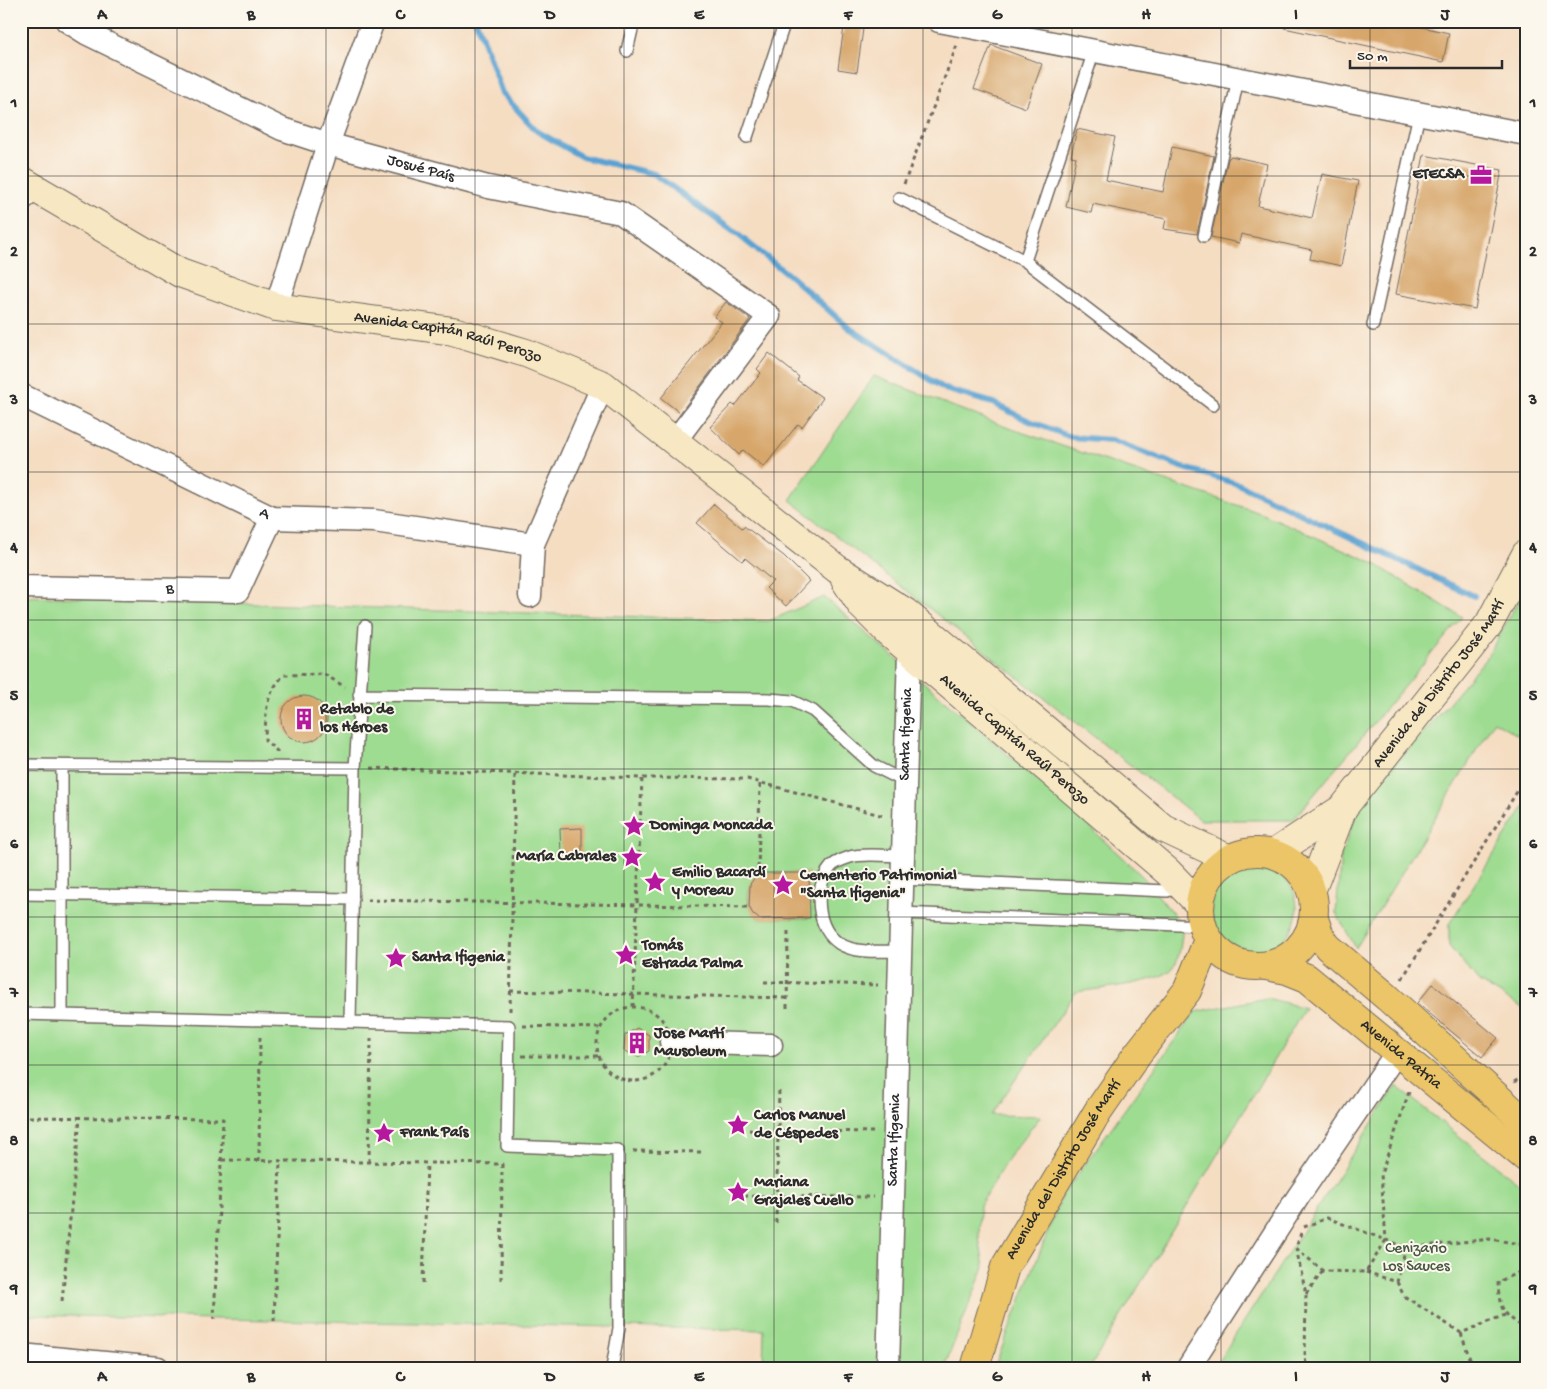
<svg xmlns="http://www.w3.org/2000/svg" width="1547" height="1389" viewBox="0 0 1547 1389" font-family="'Gochi Hand',sans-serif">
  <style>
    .green { fill: #9edc91; stroke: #64845e; fill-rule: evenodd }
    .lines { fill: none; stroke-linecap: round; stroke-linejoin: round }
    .stream { stroke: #5aa2d1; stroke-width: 6 }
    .building { fill: #d7a66a }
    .lane-casing { stroke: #726960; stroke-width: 14 }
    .street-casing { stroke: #726960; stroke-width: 25 }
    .secondary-casing { stroke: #726960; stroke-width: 30 }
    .primary-casing { stroke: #726960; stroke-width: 30 }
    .path { stroke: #726960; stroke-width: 3; stroke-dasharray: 4 4; stroke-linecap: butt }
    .lane { stroke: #fff; stroke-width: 11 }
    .street { stroke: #fff; stroke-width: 22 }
    .secondary { stroke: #f7e8c3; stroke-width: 28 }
    .primary { stroke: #ecc569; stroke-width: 28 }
    .grid { fill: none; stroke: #2b2b2b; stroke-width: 1; stroke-opacity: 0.55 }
    .labels { text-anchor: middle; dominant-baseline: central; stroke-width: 4; stroke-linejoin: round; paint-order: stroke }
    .street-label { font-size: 16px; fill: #2b2b2b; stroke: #fbf7ec }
    .poi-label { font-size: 16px; font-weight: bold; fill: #2b2b2b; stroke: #fbf7ec; text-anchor: start }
    .park-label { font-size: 16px; fill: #485744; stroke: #fbf7ec }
    .neatline { fill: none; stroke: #2b2b2b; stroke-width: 2 }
    .grid-label { font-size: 16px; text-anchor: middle; font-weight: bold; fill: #2b2b2b }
  </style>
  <rect width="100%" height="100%" fill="#fbf7ec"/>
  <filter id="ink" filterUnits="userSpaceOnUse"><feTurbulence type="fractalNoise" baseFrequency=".02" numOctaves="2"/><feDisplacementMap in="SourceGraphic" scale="10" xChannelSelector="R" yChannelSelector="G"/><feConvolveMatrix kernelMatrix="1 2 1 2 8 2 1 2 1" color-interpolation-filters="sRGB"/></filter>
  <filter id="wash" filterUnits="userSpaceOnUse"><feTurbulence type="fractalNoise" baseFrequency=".0096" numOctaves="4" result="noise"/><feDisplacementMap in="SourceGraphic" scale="20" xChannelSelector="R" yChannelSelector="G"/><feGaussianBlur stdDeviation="1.12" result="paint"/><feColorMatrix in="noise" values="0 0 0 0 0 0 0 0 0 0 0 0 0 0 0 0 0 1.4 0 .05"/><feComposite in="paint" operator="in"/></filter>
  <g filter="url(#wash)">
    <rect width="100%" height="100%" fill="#f5ddc2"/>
    <!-- green -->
    <path class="green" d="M874,376L1006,427L1263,514L1370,561L1462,617L1293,820H1201L790,500Z
      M1526,588V740L1494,721L1356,948L1336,913L1341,855L1362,799L1416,742L1487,657Z
      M21,596L769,621L824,597L1063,802L1143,877L1183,926C1181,939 1181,957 1173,968C1162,983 1096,989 1076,992L991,1115L1041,1116L1010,1155L980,1205L979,1238L984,1267L944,1368H763L764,1330L21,1315ZM765,873H809V918L759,919C742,906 746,880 765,873Z
      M1526,804V1010L1479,982L1449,946V924Z
      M1211 908a43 43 0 1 1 86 0a43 43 0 1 1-86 0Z
      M1267,998L1305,1008L1090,1368H994L1062,1196L1195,1012Z
      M1396,1086L1526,1189V1368H1214Z"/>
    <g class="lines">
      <!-- stream -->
      <path class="stream" d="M476,21L502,93L537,131L582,157L654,174L737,234L790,276L849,328L945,389L993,403L1027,420L1071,437L1112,440L1181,467L1238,484L1474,596"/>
    </g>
    <g id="blocks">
      <!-- building -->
      <path class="building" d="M1285,21H1395L1449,33L1443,62L1284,28Z
        M844,27L863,29L857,72L838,69Z
        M991,45L1042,64L1026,108L974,89Z
        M1077,129L1115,137L1106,180L1163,192L1172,147L1214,156L1197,234L1164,229L1166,219L1093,204L1091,213L1066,207L1076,157L1071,156Z
        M1424,155L1502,170L1475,309L1396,294Z
        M1231,156L1267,164L1258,206L1312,218L1322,174L1358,181L1341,266L1310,259L1312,250L1241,234L1239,243L1211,237L1228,159Z
        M726,302L750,319L680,413L661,398L722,322L714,317Z
        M769,353L799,377L797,380L823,398L802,427L798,424L764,467L743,450L739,455L710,427L732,404L735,406L761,373L757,369Z
        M714,504L742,528L744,526L784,556L809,581L786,606L766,588L773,581L745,558L742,561L697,523Z
        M281 719a23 23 0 1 1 46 0a23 23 0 1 1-46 0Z
        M582,828V854L561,855L560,829Z
        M765,873H809L810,918L759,919L753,914L749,907L750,884L755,877Z
        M1433,984L1498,1038L1482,1057L1417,1003Z
        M637,1028L649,1035V1051L638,1057L624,1051L625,1035Z"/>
    </g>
  </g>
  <g filter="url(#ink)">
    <use href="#blocks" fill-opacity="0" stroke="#726960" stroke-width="1"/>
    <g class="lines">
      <!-- lane casing -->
      <g class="lane-casing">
        <path id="lane" d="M627,51L634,21
          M747,137L785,21
          M899,198L1025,261L1213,405
          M1204,236L1238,79
          M1025,261L1094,51
          M1373,325L1419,114
          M359,695L769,699L792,701L813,711L874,766L906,782
          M21,765L355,768
          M62,766V1015
          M902,879L1167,891L1210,877
          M21,894L353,899
          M901,913L1202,926
          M900,951C881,951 857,954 840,944C816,929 813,889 830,868C833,863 844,859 850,857C862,853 889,856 903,856
          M21,1014L509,1026L507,1146L618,1150L619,1328L612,1368
          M350,1022L355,768L365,626"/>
      </g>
      <!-- street casing -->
      <g class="street-casing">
        <g id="street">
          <path id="s1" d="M67,21L86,33L282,129L328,144L488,187L621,213L769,316L675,441"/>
          <path d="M939,21L1526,134"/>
          <path d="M21,200L35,189"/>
          <path d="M276,307L328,144L373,21"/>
          <path id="s2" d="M21,395L272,518L374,521L533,544"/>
          <path id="s3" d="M21,587L238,591L272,518"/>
          <path d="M530,596L533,544L603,385"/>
          <path d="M671,1042L771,1045"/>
          <path d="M21,1355L158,1368"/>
          <path id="s4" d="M888,1368L909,651"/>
          <path d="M1188,1368L1298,1197L1397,1052"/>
        </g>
      </g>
      <!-- secondary casing -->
      <g class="secondary-casing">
        <g id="secondary">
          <path id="s5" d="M21,180L180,273L276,307L453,331L526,353L603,385L837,569L905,612L1163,828L1229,859"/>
          <path id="s6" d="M845,580L862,606L888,632L1168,872L1199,904"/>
          <path d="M1273,854L1343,808"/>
          <path id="s7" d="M1312,889L1343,808L1489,624L1526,554"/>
        </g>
      </g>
      <!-- primary casing -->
      <g class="primary-casing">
        <g id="primary">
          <circle cx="1257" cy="909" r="57"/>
          <path d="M1314,919L1320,936L1328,947L1388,998L1526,1123"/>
          <path id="s8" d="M1266,966L1287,970L1307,978L1526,1158"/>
          <path id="s9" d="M975,1368L1005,1267L1098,1111L1138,1053L1187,991L1208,940"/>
        </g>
      </g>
      <!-- path -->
      <path class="path" d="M904,184L957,45
        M278,752L265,740C266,712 264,696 284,675L324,674L345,687
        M371,768L642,778L747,779L884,816
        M758,876L760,782
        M367,900L749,907
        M1402,979L1526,777
        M764,982L878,985
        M510,991L786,998
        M633,1007L642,778
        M597 1044a37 37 0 1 1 74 0a37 37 0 1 1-74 0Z
        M787,1008L788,931
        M510,1011L515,774
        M523,1026L601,1028
        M522,1056H599
        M1514,1082L1526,1075
        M1409,1092L1381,1174L1386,1240L1406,1248L1490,1239L1526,1245
        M21,1117L223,1119L214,1319
        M741,1130L875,1132
        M633,1151L702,1152
        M222,1160L502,1164L501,1284
        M259,1161L260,1035
        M369,1162L371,1038
        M744,1196L874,1197
        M776,1223L779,1088
        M1301,1233L1296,1248L1306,1294L1305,1358L1307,1368
        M1296,1248L1323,1271L1366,1272L1386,1240L1327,1218L1304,1227
        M1366,1272L1397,1282L1406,1248
        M1526,1279L1517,1273L1498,1282C1499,1310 1503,1314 1526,1329
        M1397,1282L1404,1296L1461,1333L1505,1315
        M423,1283L427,1163
        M1306,1294L1323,1271
        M62,1301L80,1118
        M274,1321L280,1161
        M1461,1333L1473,1368
        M1455,1368L1469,1357
        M1523,1368L1526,1344"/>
      <!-- lane -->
      <use href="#lane" class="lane"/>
      <!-- street -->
      <use href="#street" class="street"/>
      <!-- secondary -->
      <use href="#secondary" class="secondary"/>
      <!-- primary -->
      <use href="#primary" class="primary"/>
    </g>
  </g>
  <!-- grid -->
  <path class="grid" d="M177,21V1368M326,21V1368M475,21V1368M624,21V1368M774,21V1368M923,21V1368M1072,21V1368M1221,21V1368M1370,21V1368M21,176H1526M21,324H1526M21,472H1526M21,620H1526M21,769H1526M21,917H1526M21,1065H1526M21,1213H1526"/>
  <!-- icons -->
  <defs>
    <g id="office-bare" transform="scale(1.725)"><path d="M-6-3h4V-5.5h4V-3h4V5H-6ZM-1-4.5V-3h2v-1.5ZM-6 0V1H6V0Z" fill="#b5179e" stroke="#fbf7ec" stroke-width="2.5" paint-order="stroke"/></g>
    <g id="building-bare" transform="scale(1.725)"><path d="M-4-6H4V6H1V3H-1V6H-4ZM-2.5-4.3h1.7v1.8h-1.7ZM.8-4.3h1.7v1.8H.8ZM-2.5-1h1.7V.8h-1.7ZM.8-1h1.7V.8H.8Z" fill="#b5179e" stroke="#fbf7ec" stroke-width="2.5" paint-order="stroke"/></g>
    <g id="sight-bare" transform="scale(1.725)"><path d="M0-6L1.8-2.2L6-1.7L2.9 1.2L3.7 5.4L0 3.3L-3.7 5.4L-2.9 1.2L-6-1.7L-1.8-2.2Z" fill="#b5179e" stroke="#fbf7ec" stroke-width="2.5" paint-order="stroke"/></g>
  </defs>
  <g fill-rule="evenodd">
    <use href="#office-bare" x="1481" y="175"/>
    <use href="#building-bare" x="304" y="719"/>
    <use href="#sight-bare" x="634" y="826"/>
    <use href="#sight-bare" x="632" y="857"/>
    <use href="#sight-bare" x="655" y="882"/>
    <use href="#sight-bare" x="783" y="885"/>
    <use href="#sight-bare" x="626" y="955"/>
    <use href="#sight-bare" x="396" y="958"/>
    <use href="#building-bare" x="637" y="1043"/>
    <use href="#sight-bare" x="738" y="1125"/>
    <use href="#sight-bare" x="384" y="1133"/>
    <use href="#sight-bare" x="738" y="1192"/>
  </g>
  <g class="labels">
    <!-- street labels -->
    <g class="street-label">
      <text stroke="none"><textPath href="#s1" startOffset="385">Josué País</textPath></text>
      <text stroke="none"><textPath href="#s5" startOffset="461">Avenida Capitán Raúl Perozo</textPath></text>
      <text stroke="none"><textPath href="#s2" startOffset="271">A</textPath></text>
      <text stroke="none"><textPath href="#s3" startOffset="149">B</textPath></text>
      <text stroke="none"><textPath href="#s7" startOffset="244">Avenida del Distrito José Martí</textPath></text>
      <text stroke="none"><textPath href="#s4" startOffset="634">Santa Ifigenia</textPath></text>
      <text stroke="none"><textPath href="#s6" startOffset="234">Avenida Capitán Raúl Perozo</textPath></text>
      <text stroke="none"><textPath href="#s8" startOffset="164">Avenida Patria</textPath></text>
      <text stroke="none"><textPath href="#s4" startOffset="228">Santa Ifigenia</textPath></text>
      <text stroke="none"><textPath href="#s9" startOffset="219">Avenida del Distrito José Martí</textPath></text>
    </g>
    <!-- poi labels -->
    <g class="poi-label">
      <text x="1464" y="175" text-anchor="end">ETECSA</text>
      <text x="320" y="710">Retablo de<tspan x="320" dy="18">los Héroes</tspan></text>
      <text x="650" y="826">Dominga Moncada</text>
      <text x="616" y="857" text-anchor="end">María Cabrales</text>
      <text x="672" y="873">Emilio Bacardí<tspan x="672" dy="18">y Moreau</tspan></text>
      <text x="800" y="876">Cementerio Patrimonial<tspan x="800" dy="18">"Santa Ifigenia"</tspan></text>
      <text x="642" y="946">Tomás<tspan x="642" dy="18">Estrada Palma</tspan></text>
      <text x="412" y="958">Santa Ifigenia</text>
      <text x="654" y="1034">Jose Martí<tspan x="654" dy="18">Mausoleum</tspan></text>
      <text x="754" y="1116">Carlos Manuel<tspan x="754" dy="18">de Céspedes</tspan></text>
      <text x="400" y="1133">Frank País</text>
      <text x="754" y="1183">Mariana<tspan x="754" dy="18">Grajales Cuello</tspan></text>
    </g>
    <!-- park labels -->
    <g class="park-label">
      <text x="1416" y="1249">Cenizario<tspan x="1416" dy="18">Los Sauces</tspan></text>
    </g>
  </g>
  <!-- margin -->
  <rect width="1547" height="1389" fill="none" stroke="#fbf7ec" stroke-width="55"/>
  <!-- scale -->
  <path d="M1350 60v8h152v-8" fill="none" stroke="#2b2b2b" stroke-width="2.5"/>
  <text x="1357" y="60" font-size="15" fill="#2b2b2b" stroke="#fbf7ec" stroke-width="4" paint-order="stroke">50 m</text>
  <rect x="28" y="28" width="1492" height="1334" class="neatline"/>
  <g class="grid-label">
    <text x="102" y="19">A</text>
    <text x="251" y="19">B</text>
    <text x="400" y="19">C</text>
    <text x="550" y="19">D</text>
    <text x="699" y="19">E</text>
    <text x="848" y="19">F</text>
    <text x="997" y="19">G</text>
    <text x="1146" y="19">H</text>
    <text x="1296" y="19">I</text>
    <text x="1445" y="19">J</text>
    <text x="14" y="107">1</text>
    <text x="1533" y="107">1</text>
    <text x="14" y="256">2</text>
    <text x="1533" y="256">2</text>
    <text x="14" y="404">3</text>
    <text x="1533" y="404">3</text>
    <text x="14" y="552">4</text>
    <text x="1533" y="552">4</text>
    <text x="14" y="700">5</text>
    <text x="1533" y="700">5</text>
    <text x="14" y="848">6</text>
    <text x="1533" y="848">6</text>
    <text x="14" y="997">7</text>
    <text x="1533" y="997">7</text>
    <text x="14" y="1145">8</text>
    <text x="1533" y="1145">8</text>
    <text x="14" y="1293">9</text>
    <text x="1533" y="1293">9</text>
    <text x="102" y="1381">A</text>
    <text x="251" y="1381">B</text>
    <text x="400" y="1381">C</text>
    <text x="550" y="1381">D</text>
    <text x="699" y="1381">E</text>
    <text x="848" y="1381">F</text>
    <text x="997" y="1381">G</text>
    <text x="1146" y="1381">H</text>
    <text x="1296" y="1381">I</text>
    <text x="1445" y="1381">J</text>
  </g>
</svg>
